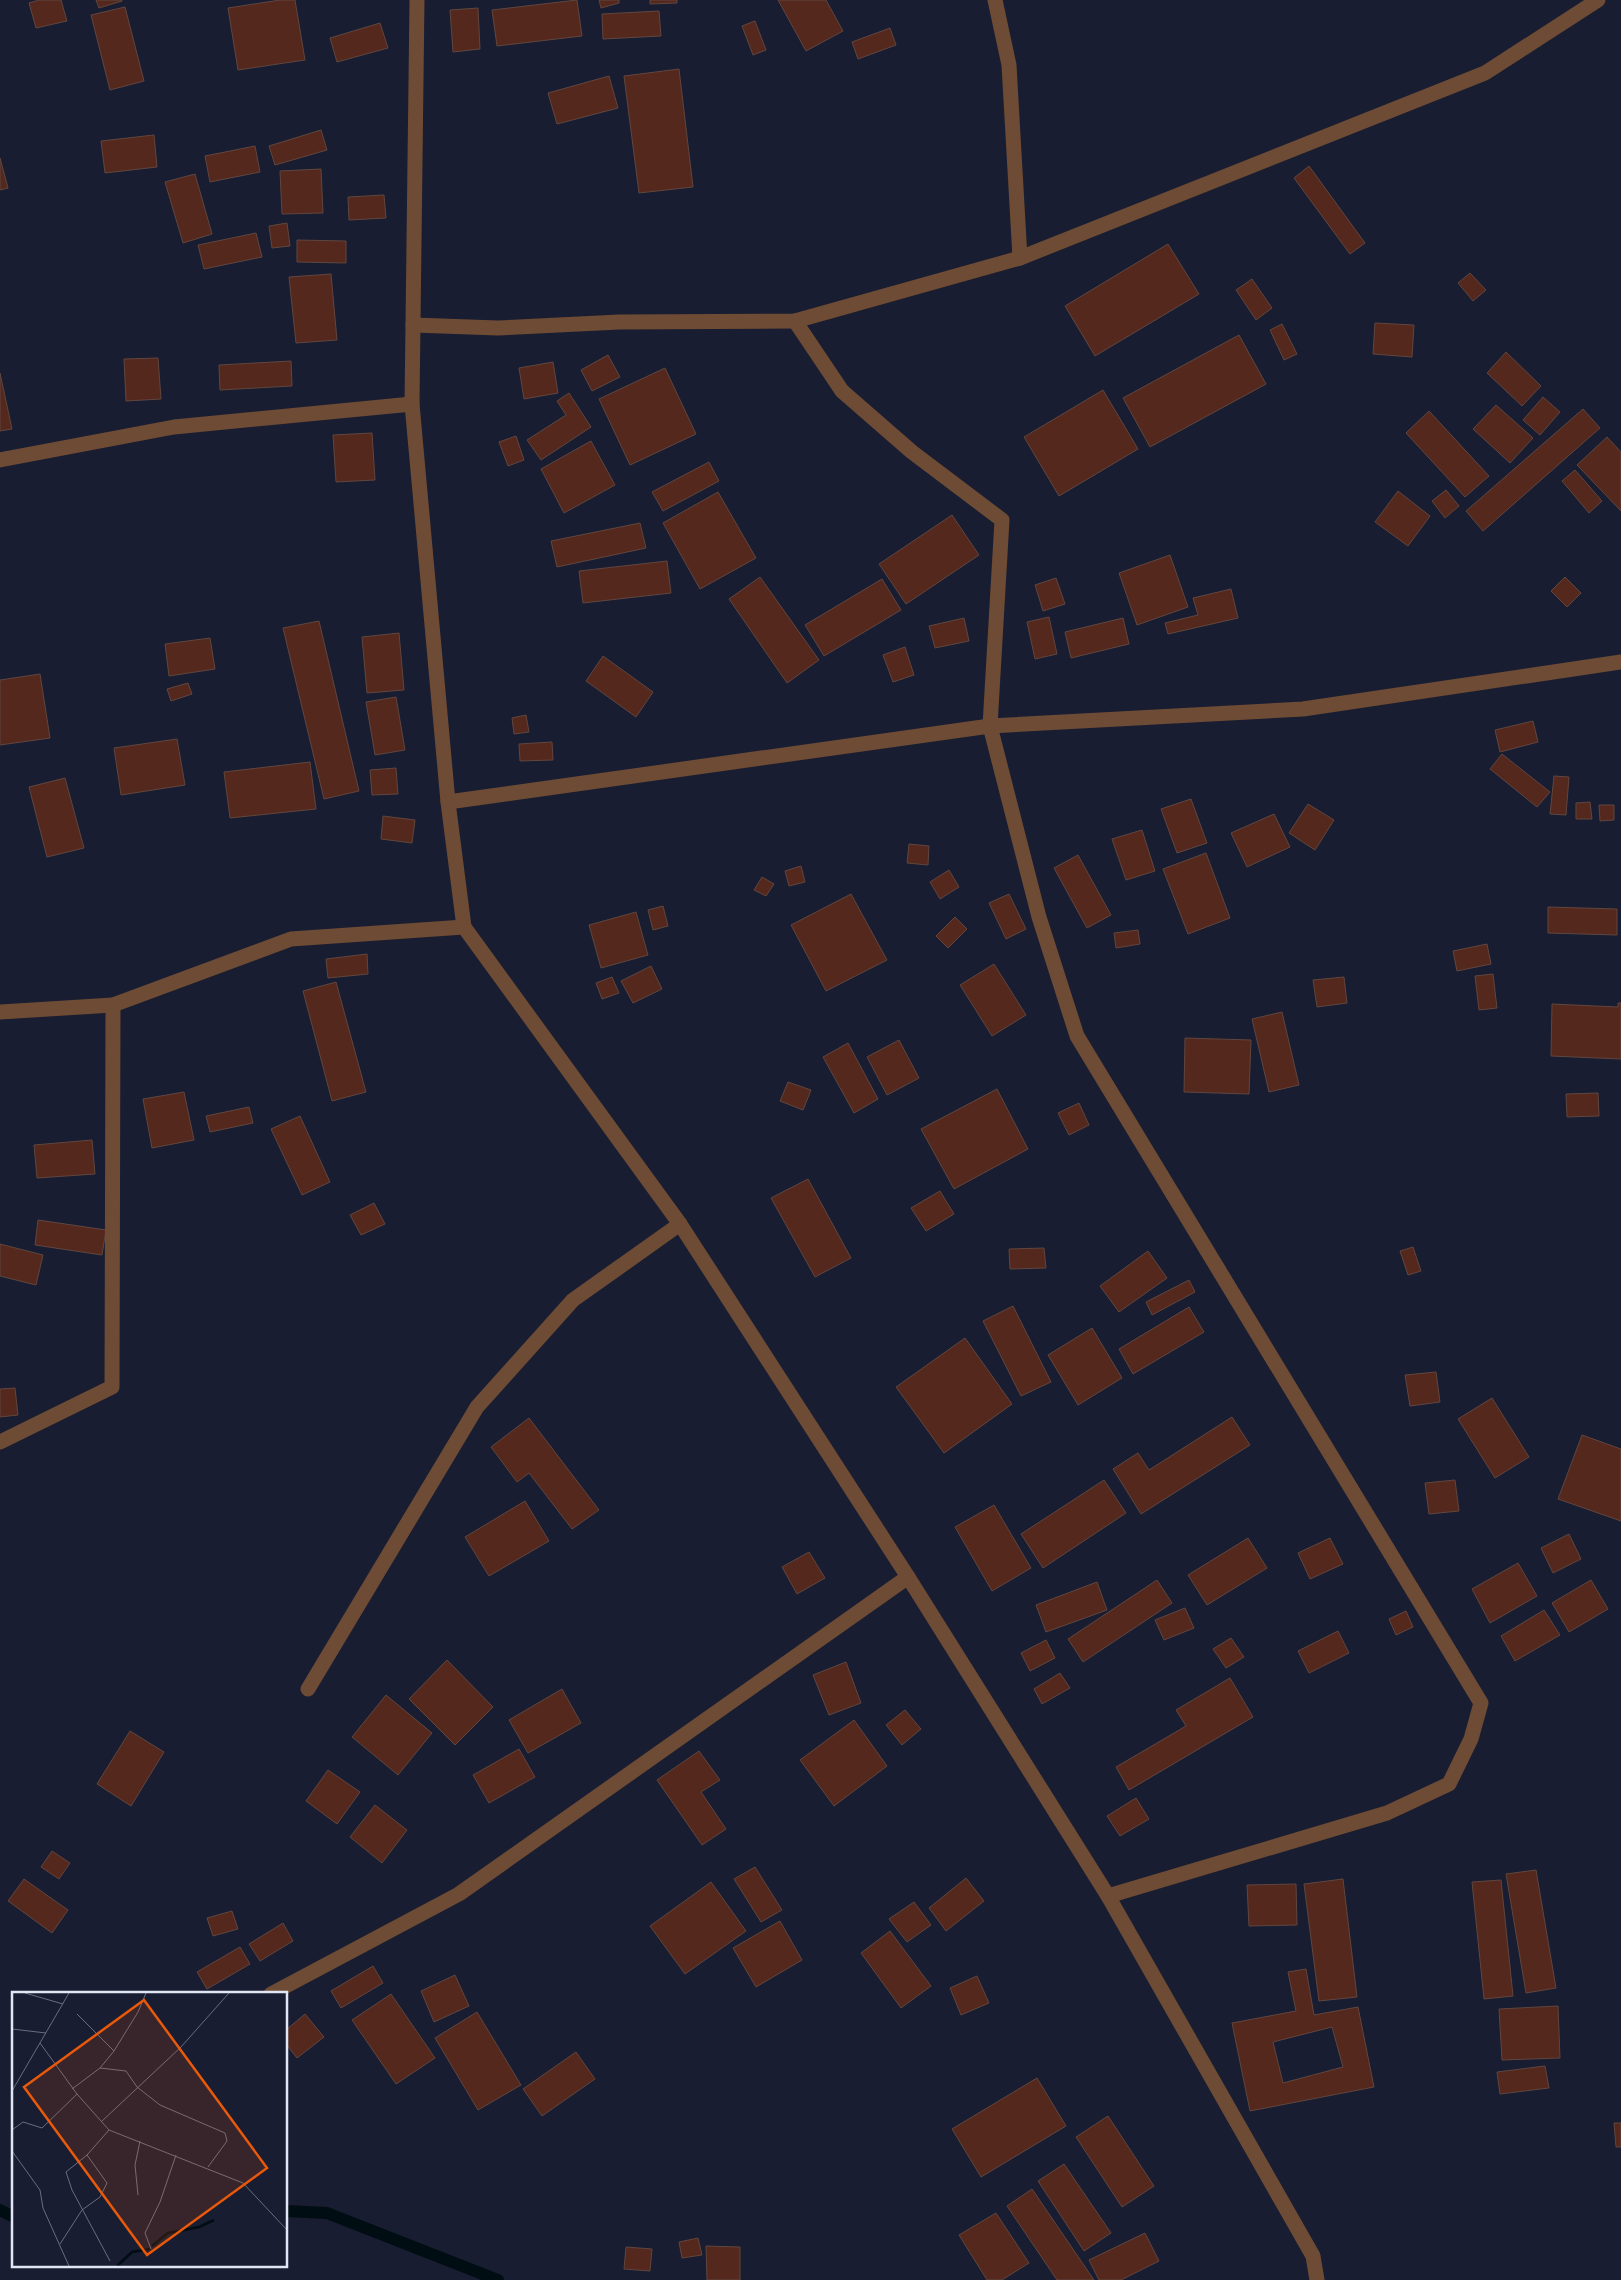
<svg xmlns="http://www.w3.org/2000/svg" width="1621" height="2280" font-family="'Nunito Sans',sans-serif">
<style>
.lines{fill:none;stroke-linecap:round;stroke-linejoin:round}
.stream{stroke:#000d13;stroke-width:12}
.building{fill:#55281e;stroke:#60463f;fill-rule:evenodd}
.minor{stroke:#6e4b34;stroke-width:15}
.inset-river{fill:none;stroke:#000d13;stroke-width:2.5}
.inset-road{fill:none;stroke:#696d7f;stroke-width:1}
.view{fill:#e8590c;fill-opacity:0.15;stroke:#e8590c;stroke-width:2.5}
.inset-edge{fill:none;stroke:#e2e6f4;stroke-width:2.5}
</style>
<rect width="100%" height="100%" fill="#181d31"/>
<g class="lines">
<!-- stream -->
<g class="stream">
<path d="M 0,2210 L 14,2217"/>
<path d="M 286,2211 L 327,2213 L 498,2280"/>
</g>
</g>
<!-- building -->
<g class="building">
<path d="M 39,0 L 61,0 L 67,21 L 36,28 L 29,3 Z"/>
<path d="M 96,0 L 122,0 L 122,1 L 99,8 Z"/>
<path d="M 280,0 L 295,0 L 305,60 L 238,70 L 228,8 Z"/>
<path d="M 577,0 L 582,36 L 497,46 L 492,10 Z"/>
<path d="M 599,0 L 619,0 L 619,3 L 601,8 Z"/>
<path d="M 650,0 L 677,0 L 677,3 L 650,4 Z"/>
<path d="M 778,0 L 826,0 L 843,31 L 806,51 Z"/>
<path d="M 125,7 L 144,81 L 110,90 L 91,15 Z"/>
<path d="M 478,8 L 480,49 L 453,52 L 450,10 Z"/>
<path d="M 659,11 L 661,36 L 603,39 L 602,14 Z"/>
<path d="M 755,21 L 766,50 L 753,55 L 742,26 Z"/>
<path d="M 380,23 L 388,48 L 337,62 L 330,38 Z"/>
<path d="M 890,28 L 896,45 L 858,59 L 852,42 Z"/>
<path d="M 679,69 L 693,187 L 639,193 L 624,76 Z"/>
<path d="M 609,76 L 618,108 L 557,124 L 548,93 Z"/>
<path d="M 321,130 L 327,150 L 275,165 L 269,146 Z"/>
<path d="M 154,135 L 157,167 L 105,173 L 101,141 Z"/>
<path d="M 255,146 L 260,172 L 210,182 L 205,156 Z"/>
<path d="M 0,158 L 8,188 L 0,190 Z"/>
<path d="M 1309,166 L 1365,243 L 1350,254 L 1294,178 Z"/>
<path d="M 321,169 L 323,213 L 282,214 L 280,171 Z"/>
<path d="M 195,174 L 212,234 L 183,243 L 165,182 Z"/>
<path d="M 384,195 L 386,218 L 349,220 L 348,197 Z"/>
<path d="M 287,223 L 290,246 L 272,248 L 269,226 Z"/>
<path d="M 256,233 L 262,257 L 204,269 L 198,245 Z"/>
<path d="M 297,240 L 346,241 L 346,263 L 297,262 Z"/>
<path d="M 1168,244 L 1199,294 L 1095,356 L 1065,306 Z"/>
<path d="M 1470,273 L 1486,290 L 1473,301 L 1458,283 Z"/>
<path d="M 331,274 L 337,340 L 296,343 L 289,277 Z"/>
<path d="M 1252,279 L 1272,308 L 1256,320 L 1236,290 Z"/>
<path d="M 1375,323 L 1414,325 L 1412,357 L 1373,354 Z"/>
<path d="M 1282,324 L 1297,354 L 1284,360 L 1270,330 Z"/>
<path d="M 1239,335 L 1266,384 L 1150,447 L 1123,398 Z"/>
<path d="M 1506,352 L 1541,386 L 1522,406 L 1487,373 Z"/>
<path d="M 608,355 L 620,377 L 592,391 L 581,370 Z"/>
<path d="M 158,358 L 161,399 L 126,401 L 124,359 Z"/>
<path d="M 291,361 L 292,386 L 220,390 L 219,365 Z"/>
<path d="M 553,362 L 558,393 L 524,399 L 519,368 Z"/>
<path d="M 665,368 L 696,434 L 630,465 L 599,399 Z"/>
<path d="M 0,373 L 12,429 L 0,431 Z"/>
<path d="M 1103,390 L 1138,449 L 1059,496 L 1024,437 Z"/>
<path d="M 569,393 L 591,427 L 541,460 L 527,440 L 566,415 L 557,401 Z"/>
<path d="M 1543,397 L 1560,412 L 1540,435 L 1523,420 Z"/>
<path d="M 1496,405 L 1533,438 L 1510,463 L 1473,429 Z"/>
<path d="M 1583,409 L 1600,428 L 1483,531 L 1466,511 Z"/>
<path d="M 1429,411 L 1489,476 L 1465,497 L 1406,433 Z"/>
<path d="M 372,433 L 375,480 L 336,482 L 333,435 Z"/>
<path d="M 516,436 L 524,460 L 508,466 L 499,442 Z"/>
<path d="M 1607,437 L 1621,452 L 1621,511 L 1577,465 Z"/>
<path d="M 591,441 L 615,485 L 564,513 L 541,469 Z"/>
<path d="M 709,462 L 719,481 L 663,511 L 652,492 Z"/>
<path d="M 1575,470 L 1602,501 L 1589,513 L 1562,481 Z"/>
<path d="M 1446,490 L 1459,506 L 1445,518 L 1432,501 Z"/>
<path d="M 1398,491 L 1430,516 L 1408,546 L 1375,522 Z"/>
<path d="M 718,492 L 756,558 L 700,589 L 663,523 Z"/>
<path d="M 952,515 L 979,555 L 906,604 L 879,564 Z"/>
<path d="M 640,523 L 646,548 L 557,567 L 551,541 Z"/>
<path d="M 1170,555 L 1188,607 L 1137,625 L 1119,573 Z"/>
<path d="M 667,561 L 671,593 L 583,603 L 579,571 Z"/>
<path d="M 760,577 L 819,660 L 787,683 L 729,599 Z"/>
<path d="M 1565,577 L 1581,593 L 1567,607 L 1551,591 Z"/>
<path d="M 1056,578 L 1065,604 L 1043,611 L 1035,585 Z"/>
<path d="M 882,579 L 901,610 L 824,656 L 805,625 Z"/>
<path d="M 1231,589 L 1238,618 L 1168,634 L 1165,623 L 1198,615 L 1193,598 Z"/>
<path d="M 1049,617 L 1057,654 L 1035,659 L 1027,622 Z"/>
<path d="M 964,618 L 969,641 L 935,648 L 929,626 Z"/>
<path d="M 1123,618 L 1129,644 L 1071,658 L 1065,632 Z"/>
<path d="M 319,621 L 359,791 L 324,799 L 283,628 Z"/>
<path d="M 399,633 L 404,690 L 367,693 L 362,637 Z"/>
<path d="M 210,638 L 215,669 L 169,676 L 165,644 Z"/>
<path d="M 905,647 L 914,675 L 893,682 L 883,655 Z"/>
<path d="M 603,656 L 653,692 L 636,717 L 586,681 Z"/>
<path d="M 40,674 L 50,738 L 0,745 L 0,680 Z"/>
<path d="M 188,683 L 192,694 L 171,701 L 167,689 Z"/>
<path d="M 396,697 L 405,750 L 375,755 L 366,702 Z"/>
<path d="M 526,715 L 529,732 L 514,734 L 512,718 Z"/>
<path d="M 1533,721 L 1538,742 L 1500,752 L 1495,730 Z"/>
<path d="M 177,739 L 185,785 L 121,795 L 114,748 Z"/>
<path d="M 552,742 L 553,760 L 520,761 L 519,744 Z"/>
<path d="M 1502,754 L 1550,792 L 1537,807 L 1490,769 Z"/>
<path d="M 310,762 L 316,809 L 230,818 L 224,772 Z"/>
<path d="M 396,768 L 398,794 L 372,795 L 370,770 Z"/>
<path d="M 1554,776 L 1569,777 L 1566,815 L 1550,814 Z"/>
<path d="M 65,778 L 84,848 L 47,857 L 29,787 Z"/>
<path d="M 1191,799 L 1207,843 L 1177,853 L 1161,809 Z"/>
<path d="M 1590,802 L 1592,819 L 1576,819 L 1576,803 Z"/>
<path d="M 1308,804 L 1334,820 L 1315,850 L 1289,833 Z"/>
<path d="M 1599,805 L 1614,805 L 1614,820 L 1600,821 Z"/>
<path d="M 1274,814 L 1290,847 L 1247,867 L 1231,833 Z"/>
<path d="M 383,816 L 415,820 L 412,843 L 381,839 Z"/>
<path d="M 1142,830 L 1155,871 L 1126,880 L 1112,839 Z"/>
<path d="M 909,844 L 929,846 L 928,865 L 907,863 Z"/>
<path d="M 1206,853 L 1230,918 L 1188,934 L 1163,869 Z"/>
<path d="M 1078,855 L 1111,915 L 1087,928 L 1054,868 Z"/>
<path d="M 801,866 L 805,882 L 789,886 L 785,871 Z"/>
<path d="M 949,870 L 959,887 L 940,899 L 930,882 Z"/>
<path d="M 762,877 L 774,884 L 766,896 L 754,890 Z"/>
<path d="M 851,894 L 887,960 L 826,991 L 791,925 Z"/>
<path d="M 1009,894 L 1026,929 L 1006,939 L 989,903 Z"/>
<path d="M 663,906 L 668,926 L 653,930 L 648,910 Z"/>
<path d="M 1548,907 L 1617,909 L 1617,935 L 1548,933 Z"/>
<path d="M 636,912 L 648,955 L 601,968 L 589,925 Z"/>
<path d="M 955,917 L 967,929 L 948,948 L 936,936 Z"/>
<path d="M 1138,930 L 1140,944 L 1116,948 L 1114,933 Z"/>
<path d="M 1487,944 L 1491,964 L 1457,971 L 1453,951 Z"/>
<path d="M 367,954 L 368,974 L 328,978 L 326,959 Z"/>
<path d="M 994,964 L 1026,1015 L 992,1036 L 960,985 Z"/>
<path d="M 651,966 L 662,989 L 633,1003 L 621,981 Z"/>
<path d="M 1493,974 L 1497,1008 L 1479,1010 L 1475,976 Z"/>
<path d="M 612,977 L 619,993 L 602,999 L 596,983 Z"/>
<path d="M 1344,977 L 1347,1003 L 1317,1007 L 1313,980 Z"/>
<path d="M 336,982 L 366,1092 L 332,1101 L 303,991 Z"/>
<path d="M 1618,1003 L 1621,1003 L 1621,1059 L 1551,1056 L 1552,1004 L 1618,1007 Z"/>
<path d="M 1282,1012 L 1299,1085 L 1269,1092 L 1252,1019 Z"/>
<path d="M 1185,1038 L 1251,1040 L 1249,1094 L 1184,1092 Z"/>
<path d="M 899,1040 L 919,1078 L 887,1095 L 867,1057 Z"/>
<path d="M 848,1043 L 878,1099 L 854,1113 L 823,1057 Z"/>
<path d="M 788,1082 L 811,1090 L 803,1110 L 780,1101 Z"/>
<path d="M 997,1089 L 1028,1149 L 954,1189 L 921,1129 Z"/>
<path d="M 184,1092 L 194,1140 L 152,1148 L 143,1099 Z"/>
<path d="M 1598,1093 L 1599,1116 L 1567,1117 L 1566,1094 Z"/>
<path d="M 1079,1103 L 1089,1125 L 1069,1135 L 1058,1113 Z"/>
<path d="M 249,1107 L 253,1123 L 210,1132 L 206,1116 Z"/>
<path d="M 300,1116 L 330,1182 L 302,1195 L 271,1129 Z"/>
<path d="M 92,1140 L 95,1174 L 37,1178 L 34,1145 Z"/>
<path d="M 808,1179 L 851,1258 L 815,1277 L 771,1198 Z"/>
<path d="M 940,1191 L 954,1214 L 926,1231 L 911,1208 Z"/>
<path d="M 374,1203 L 385,1224 L 361,1235 L 350,1215 Z"/>
<path d="M 38,1220 L 106,1230 L 102,1255 L 35,1245 Z"/>
<path d="M 0,1244 L 43,1255 L 36,1285 L 0,1276 Z"/>
<path d="M 1413,1247 L 1421,1271 L 1408,1275 L 1400,1251 Z"/>
<path d="M 1044,1248 L 1046,1268 L 1010,1269 L 1009,1249 Z"/>
<path d="M 1148,1251 L 1167,1278 L 1119,1312 L 1100,1286 Z"/>
<path d="M 1189,1280 L 1195,1292 L 1152,1315 L 1146,1302 Z"/>
<path d="M 1013,1306 L 1051,1382 L 1021,1396 L 983,1321 Z"/>
<path d="M 1189,1307 L 1204,1332 L 1133,1374 L 1119,1349 Z"/>
<path d="M 1092,1328 L 1122,1378 L 1078,1405 L 1048,1355 Z"/>
<path d="M 965,1338 L 1012,1404 L 944,1453 L 896,1387 Z"/>
<path d="M 1436,1372 L 1440,1402 L 1410,1406 L 1405,1375 Z"/>
<path d="M 15,1388 L 18,1415 L 0,1417 L 0,1389 Z"/>
<path d="M 1492,1398 L 1529,1457 L 1495,1478 L 1458,1419 Z"/>
<path d="M 1232,1417 L 1250,1445 L 1141,1514 L 1113,1469 L 1138,1453 L 1149,1470 Z"/>
<path d="M 529,1418 L 599,1510 L 572,1529 L 529,1473 L 517,1482 L 491,1447 Z"/>
<path d="M 1582,1435 L 1621,1449 L 1621,1521 L 1558,1499 Z"/>
<path d="M 1104,1480 L 1126,1513 L 1043,1568 L 1021,1534 Z"/>
<path d="M 1455,1480 L 1459,1511 L 1429,1514 L 1425,1483 Z"/>
<path d="M 525,1501 L 549,1541 L 489,1576 L 465,1537 Z"/>
<path d="M 994,1505 L 1031,1568 L 992,1591 L 955,1527 Z"/>
<path d="M 1569,1534 L 1581,1559 L 1553,1573 L 1541,1548 Z"/>
<path d="M 1248,1538 L 1267,1568 L 1207,1605 L 1188,1575 Z"/>
<path d="M 1330,1538 L 1343,1564 L 1310,1579 L 1298,1553 Z"/>
<path d="M 809,1552 L 825,1578 L 797,1594 L 782,1567 Z"/>
<path d="M 1518,1563 L 1537,1596 L 1490,1623 L 1472,1589 Z"/>
<path d="M 1157,1580 L 1172,1603 L 1083,1662 L 1068,1639 Z"/>
<path d="M 1591,1580 L 1608,1609 L 1569,1632 L 1552,1603 Z"/>
<path d="M 1097,1582 L 1107,1610 L 1046,1632 L 1036,1605 Z"/>
<path d="M 1185,1608 L 1194,1628 L 1164,1640 L 1155,1620 Z"/>
<path d="M 1544,1610 L 1560,1635 L 1515,1661 L 1501,1636 Z"/>
<path d="M 1406,1611 L 1413,1627 L 1396,1635 L 1389,1619 Z"/>
<path d="M 1338,1631 L 1349,1653 L 1309,1673 L 1298,1651 Z"/>
<path d="M 1231,1638 L 1244,1657 L 1226,1668 L 1213,1649 Z"/>
<path d="M 1046,1640 L 1055,1658 L 1030,1671 L 1021,1653 Z"/>
<path d="M 447,1660 L 493,1707 L 455,1745 L 409,1699 Z"/>
<path d="M 846,1662 L 861,1703 L 829,1715 L 813,1675 Z"/>
<path d="M 1060,1673 L 1070,1688 L 1042,1704 L 1034,1689 Z"/>
<path d="M 1230,1678 L 1253,1717 L 1129,1790 L 1116,1767 L 1186,1726 L 1176,1710 Z"/>
<path d="M 562,1689 L 581,1723 L 528,1753 L 509,1720 Z"/>
<path d="M 386,1695 L 432,1733 L 398,1775 L 352,1737 Z"/>
<path d="M 905,1710 L 921,1729 L 902,1745 L 886,1725 Z"/>
<path d="M 854,1720 L 887,1766 L 834,1806 L 800,1760 Z"/>
<path d="M 130,1731 L 164,1752 L 131,1806 L 97,1784 Z"/>
<path d="M 519,1749 L 535,1777 L 489,1803 L 473,1775 Z"/>
<path d="M 699,1751 L 720,1780 L 701,1792 L 726,1829 L 702,1845 L 657,1780 Z"/>
<path d="M 328,1770 L 360,1792 L 337,1824 L 306,1801 Z"/>
<path d="M 1136,1798 L 1149,1819 L 1120,1836 L 1107,1816 Z"/>
<path d="M 375,1805 L 407,1830 L 382,1863 L 350,1837 Z"/>
<path d="M 52,1851 L 70,1863 L 59,1879 L 41,1867 Z"/>
<path d="M 755,1867 L 782,1910 L 761,1922 L 734,1879 Z"/>
<path d="M 1536,1870 L 1556,1988 L 1526,1993 L 1506,1874 Z"/>
<path d="M 966,1878 L 984,1901 L 946,1931 L 929,1908 Z"/>
<path d="M 24,1879 L 68,1910 L 52,1933 L 8,1901 Z"/>
<path d="M 1343,1879 L 1357,1997 L 1319,2001 L 1304,1884 Z"/>
<path d="M 1501,1880 L 1513,1996 L 1484,1999 L 1472,1882 Z"/>
<path d="M 711,1882 L 746,1931 L 685,1974 L 650,1926 Z"/>
<path d="M 1296,1884 L 1297,1925 L 1249,1926 L 1247,1885 Z"/>
<path d="M 914,1902 L 931,1925 L 907,1942 L 889,1919 Z"/>
<path d="M 232,1911 L 238,1929 L 213,1936 L 207,1918 Z"/>
<path d="M 780,1921 L 802,1960 L 756,1987 L 733,1948 Z"/>
<path d="M 283,1923 L 293,1941 L 260,1961 L 249,1944 Z"/>
<path d="M 890,1931 L 931,1986 L 901,2008 L 861,1953 Z"/>
<path d="M 240,1947 L 250,1964 L 207,1989 L 197,1972 Z"/>
<path d="M 373,1966 L 383,1983 L 341,2008 L 331,1991 Z"/>
<path d="M 1306,1969 L 1314,2015 L 1358,2007 L 1374,2087 L 1250,2111 L 1232,2023 L 1296,2011 L 1288,1972 ZM 1332,2027 L 1343,2067 L 1283,2083 L 1273,2042 Z"/>
<path d="M 455,1975 L 469,2006 L 434,2022 L 421,1991 Z"/>
<path d="M 977,1976 L 989,2003 L 961,2015 L 950,1988 Z"/>
<path d="M 391,1994 L 435,2058 L 396,2084 L 352,2020 Z"/>
<path d="M 1558,2006 L 1560,2058 L 1502,2060 L 1499,2009 Z"/>
<path d="M 477,2012 L 521,2085 L 478,2110 L 435,2038 Z"/>
<path d="M 305,2014 L 324,2037 L 297,2058 L 286,2044 L 286,2030 Z"/>
<path d="M 576,2052 L 595,2079 L 542,2116 L 523,2089 Z"/>
<path d="M 1545,2066 L 1549,2088 L 1500,2094 L 1497,2072 Z"/>
<path d="M 1037,2078 L 1066,2126 L 981,2177 L 952,2129 Z"/>
<path d="M 1108,2116 L 1154,2186 L 1122,2207 L 1076,2137 Z"/>
<path d="M 1614,2123 L 1621,2123 L 1621,2147 L 1616,2147 Z"/>
<path d="M 1064,2164 L 1111,2233 L 1084,2251 L 1038,2181 Z"/>
<path d="M 1032,2189 L 1094,2280 L 1057,2280 L 1007,2206 Z"/>
<path d="M 996,2213 L 1029,2263 L 1002,2280 L 987,2280 L 959,2235 Z"/>
<path d="M 1145,2233 L 1159,2261 L 1121,2280 L 1099,2280 L 1089,2260 Z"/>
<path d="M 698,2238 L 702,2255 L 682,2258 L 679,2242 Z"/>
<path d="M 706,2246 L 740,2247 L 740,2280 L 707,2280 Z"/>
<path d="M 626,2247 L 652,2249 L 650,2271 L 624,2269 Z"/>
</g>
<g class="lines">
<!-- minor -->
<g class="minor">
<path d="M 417,0 L 412,404 L 448,802 L 464,927 L 680,1224 L 908,1577 L 1108,1896 L 1313,2256 L 1317,2280"/>
<path d="M 995,0 L 1009,65 L 1020,258"/>
<path d="M 795,321 L 842,391 L 912,452 L 1002,520 L 990,726 L 1039,917 L 1077,1036 L 1481,1703 L 1471,1739 L 1449,1784 L 1387,1813 L 1108,1896"/>
<path d="M 413,325 L 498,328 L 619,322 L 795,321 L 1020,258 L 1485,73 L 1598,0"/>
<path d="M 0,460 L 174,427 L 412,404"/>
<path d="M 448,802 L 990,726 L 1303,709 L 1621,662"/>
<path d="M 0,1012 L 113,1005"/>
<path d="M 0,1442 L 112,1387 L 113,1005 L 291,939 L 464,927"/>
<path d="M 308,1689 L 477,1407 L 573,1300 L 680,1224"/>
<path d="M 271,1994 L 459,1894 L 908,1577"/>
</g>
</g>
<!-- overview -->
<g transform="translate(12 1992)">
<rect width="275" height="275" fill="#181d31"/>
<path class="inset-river" d="M 140,254 L 156,241 L 187,235 L 202,228M 105,274 L 120,260 L 138,257"/>
<path class="inset-road" d="M 13,1 L 51,12M 65,22 L 102,59M 0,37 L 34,41M 28,51 L 65,102 L 97,138 L 231,191 L 275,238M 88,76 L 114,79 L 125,95 L 148,113 L 213,141 L 215,149 L 196,175M 60,97 L 88,76 L 102,59 L 126,20 L 134,1M 0,99 L 57,1M 89,130 L 169,55 L 217,1M 0,138 L 11,130 L 30,136 L 65,102M 0,159 L 28,198 L 31,216 L 57,274M 75,163 L 54,180 L 60,198 L 98,269M 126,203 L 123,173 L 128,149M 48,252 L 70,218 L 88,205 L 95,191 L 75,163 L 97,138M 139,257 L 133,241 L 148,210 L 164,163"/>
<path class="view" d="M 132,8 L 255,176 L 135,263 L 12,95 Z"/>
<rect width="275" height="275" class="inset-edge"/>
</g>
</svg>
